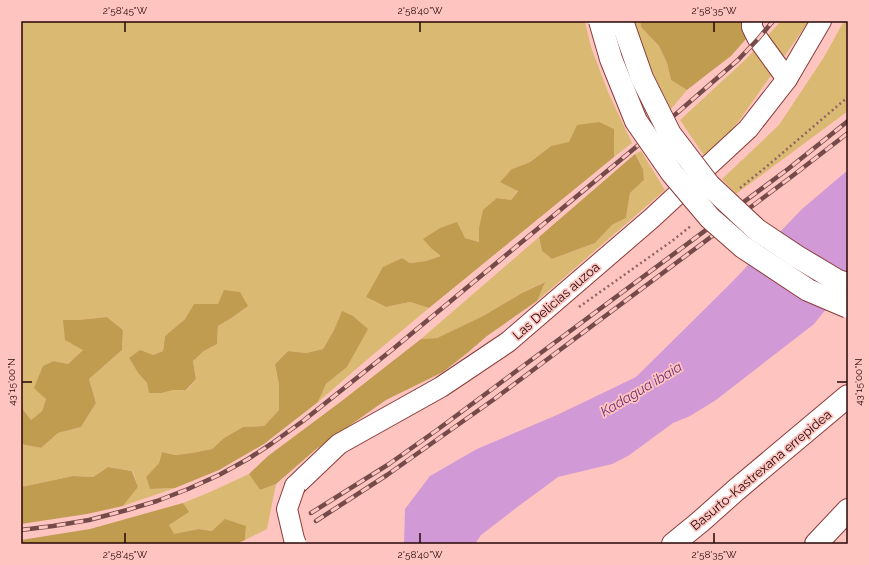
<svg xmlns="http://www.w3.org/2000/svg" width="869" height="565" font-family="Raleway,sans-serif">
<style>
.green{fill:#dab973;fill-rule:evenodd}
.forest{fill:#c09c50}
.water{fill:#d199d5}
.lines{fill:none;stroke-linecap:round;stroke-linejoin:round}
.minor-casing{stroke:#8b3b39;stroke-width:22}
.tertiary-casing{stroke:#8b3b39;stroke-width:24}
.motorway-casing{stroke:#8b3b39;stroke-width:24}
.path{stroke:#916462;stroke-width:2.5;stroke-dasharray:2 3;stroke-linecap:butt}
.minor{stroke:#fff;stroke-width:20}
.tertiary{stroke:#fff;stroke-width:22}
.motorway{stroke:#fff;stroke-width:22}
.rail-casing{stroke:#754b4a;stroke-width:4.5}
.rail{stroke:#fec5c0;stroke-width:3;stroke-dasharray:9;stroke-linecap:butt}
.minor-bridge-casing{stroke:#8b3b39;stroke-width:22;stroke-linecap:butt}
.motorway-bridge-casing{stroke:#8b3b39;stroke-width:24;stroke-linecap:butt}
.minor-bridge{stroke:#fff;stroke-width:20}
.motorway-bridge{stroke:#fff;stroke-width:22}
.ticks{fill:none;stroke:#260606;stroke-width:1.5}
.labels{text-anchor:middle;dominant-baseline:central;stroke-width:3.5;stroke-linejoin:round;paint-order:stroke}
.street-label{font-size:13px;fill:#260606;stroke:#fec5c0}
.water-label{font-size:14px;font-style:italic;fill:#6d2b73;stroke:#fec5c0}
.neatline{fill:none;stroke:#260606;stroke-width:1.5}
.ticks-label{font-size:10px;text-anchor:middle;fill:#260606}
</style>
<rect width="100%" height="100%" fill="#fec5c0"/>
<!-- green -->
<g class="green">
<path d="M 21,21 L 585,21 L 591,47 L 608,92 L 632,143 L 614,157 L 614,129 L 569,143 L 551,146 L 530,162 L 512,169 L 518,190 L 511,200 L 497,198 L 479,228 L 479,242 L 465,238 L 432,249 L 442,256 L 426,261 L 410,263 L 402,258 L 384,267 L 366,297 L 386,307 L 410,302 L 429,308 L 369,358 L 318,402 L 326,384 L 347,367 L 355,352 L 342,312 L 334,330 L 323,349 L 306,353 L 288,351 L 275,364 L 279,385 L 279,410 L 264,426 L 243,427 L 224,438 L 212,449 L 192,453 L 175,455 L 162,452 L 159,463 L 146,477 L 150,489 L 175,488 L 123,506 L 138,487 L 133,471 L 108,467 L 93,477 L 73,476 L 21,487 L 21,444 L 41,448 L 58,433 L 81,427 L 96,403 L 89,379 L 122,350 L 123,330 L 107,317 L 78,320 L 63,320 L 83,350 L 68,364 L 54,361 L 46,399 L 42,411 L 31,420 L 21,407 ZM 194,304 L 218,304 L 248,306 L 233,317 L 218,326 L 217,344 L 204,351 L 193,361 L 196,379 L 187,390 L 173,390 L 162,393 L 149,393 L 147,383 L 138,373 L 129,358 L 153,355 L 163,351 L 165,336 L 185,319 Z"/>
<path d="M 633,21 L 640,21 L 641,27 L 659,46 L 667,63 L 671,80 L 687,90 L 671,109 L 648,64 Z"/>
<path d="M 781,21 L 809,21 L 739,121 L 724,139 L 705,157 L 680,120 L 746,59 Z"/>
<path d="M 844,21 L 848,21 L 848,111 L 736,194 L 722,179 L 779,125 L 824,57 Z"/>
<path d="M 641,151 L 665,190 L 537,301 L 544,282 L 522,293 L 483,316 L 437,338 L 421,339 L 539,237 L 542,251 L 552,259 L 595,243 L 612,225 L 626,218 L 630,193 L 644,180 L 643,169 L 635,154 Z"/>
<path d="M 249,474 L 260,490 L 276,484 L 267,529 L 245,540 L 246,526 L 212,531 L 199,529 L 174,535 L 169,525 L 188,512 L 183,503 L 210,492 Z"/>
</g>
<!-- forest -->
<g class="forest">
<path d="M 640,21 L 741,21 L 746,39 L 731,56 L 710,72 L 687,90 L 671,80 L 667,63 L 659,46 L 641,27 Z"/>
<path d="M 599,122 L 614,129 L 614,157 L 429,308 L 410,302 L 386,307 L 366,297 L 383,267 L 402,258 L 410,263 L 426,261 L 441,256 L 432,249 L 423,239 L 440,228 L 457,222 L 465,238 L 479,242 L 479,228 L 483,210 L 497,198 L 511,200 L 518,191 L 500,182 L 512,169 L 530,162 L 551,146 L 569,142 L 577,125 Z"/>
<path d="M 635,154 L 643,169 L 644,180 L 630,193 L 626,218 L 612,225 L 595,243 L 552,259 L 542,251 L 539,237 Z"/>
<path d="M 545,282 L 537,301 L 487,336 L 466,354 L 443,372 L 386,400 L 315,450 L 276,484 L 260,490 L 249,474 L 268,456 L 343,400 L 421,339 L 437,338 L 483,316 L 522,293 Z"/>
<path d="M 224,290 L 240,292 L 248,306 L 233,317 L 218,326 L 217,344 L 204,351 L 193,361 L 196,379 L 186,390 L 173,390 L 162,393 L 149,393 L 147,383 L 138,373 L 129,358 L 140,350 L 153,355 L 163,351 L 165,336 L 185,319 L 194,304 L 218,304 Z"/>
<path d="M 342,311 L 353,316 L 368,329 L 347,367 L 326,384 L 318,402 L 264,444 L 219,470 L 175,488 L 150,489 L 146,477 L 159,463 L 162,452 L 175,455 L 192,453 L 212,449 L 224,438 L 243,427 L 264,426 L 279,410 L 279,385 L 275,364 L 288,351 L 306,353 L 323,349 L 334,330 Z"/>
<path d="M 107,317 L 123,330 L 122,350 L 89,379 L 96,403 L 81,427 L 58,433 L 41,448 L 21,444 L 21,407 L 31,420 L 42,411 L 46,399 L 34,388 L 43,366 L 54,361 L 68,364 L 83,350 L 65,340 L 63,320 L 78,320 Z"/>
<path d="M 108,467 L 132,471 L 138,487 L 123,506 L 87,514 L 21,524 L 21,487 L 73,476 L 93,477 Z"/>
<path d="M 183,503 L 189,512 L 169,525 L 174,534 L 199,529 L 212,531 L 225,519 L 246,526 L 245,540 L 236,544 L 21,544 L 21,540 L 90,529 Z"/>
</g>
<!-- water -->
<path class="water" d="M 848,170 L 848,282 L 814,324 L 716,400 L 690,416 L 673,423 L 628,456 L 612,464 L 558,477 L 516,508 L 481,535 L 475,544 L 404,544 L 405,509 L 430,476 L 477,449 L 557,415 L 636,377 L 731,283 L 802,209 Z"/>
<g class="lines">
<!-- minor casing -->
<g class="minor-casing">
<g id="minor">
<path d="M 752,21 L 752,27 L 758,39 L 787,79"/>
<path d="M 295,486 L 339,444 L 441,387 L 508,342 L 652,218 L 748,129 L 787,79 L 821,21"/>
</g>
</g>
<!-- tertiary casing -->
<g class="tertiary-casing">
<path id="tertiary" d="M 673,544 L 700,522 L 736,490 L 848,396"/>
</g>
<!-- motorway casing -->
<g class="motorway-casing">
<path id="motorway" d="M 816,544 L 848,510"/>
</g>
<!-- path -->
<g class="path">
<path d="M 740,188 L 766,167 L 848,97"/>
<path d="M 579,307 L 672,241 L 692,225"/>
</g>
<!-- minor -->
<use href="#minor" class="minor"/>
<!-- tertiary -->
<use href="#tertiary" class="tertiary"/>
<!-- motorway -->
<use href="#motorway" class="motorway"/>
<!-- rail casing -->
<g class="rail-casing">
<g id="rail">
<path d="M 311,513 L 389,464 L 437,430 L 788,169 L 848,121"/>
<path d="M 316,521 L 387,475 L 493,400 L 791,177 L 848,133"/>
<path d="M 21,530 L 53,526 L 89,520 L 127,510 L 157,501 L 188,489 L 219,475 L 248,459 L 271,444 L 303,421 L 393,349 L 677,113 L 738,60 L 758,39 L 773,21"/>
</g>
</g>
<!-- rail -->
<use href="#rail" class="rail"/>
<!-- minor-bridge casing -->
<g class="minor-bridge-casing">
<path id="minor-bridge" d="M 295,486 L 287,509 L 294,539 L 296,544"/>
</g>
<!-- motorway-bridge casing -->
<g class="motorway-bridge-casing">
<g id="motorway-bridge">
<path d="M 600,21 L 611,59 L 636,121 L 672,173 L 710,218 L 743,247 L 808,290 L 848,307"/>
<path d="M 622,21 L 642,78 L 670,134 L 709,185 L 757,230 L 796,256 L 838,281 L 848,284"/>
</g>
</g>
<!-- minor-bridge -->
<use href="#minor-bridge" class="minor-bridge"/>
<!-- motorway-bridge -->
<use href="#motorway-bridge" class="motorway-bridge"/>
</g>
<!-- ticks -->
<path class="ticks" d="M 125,22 L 125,32M 420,22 L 420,32M 714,22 L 714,32M 22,382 L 32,382M 837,382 L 847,382M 125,533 L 125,543M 420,533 L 420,543M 714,533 L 714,543"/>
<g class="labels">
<!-- street labels -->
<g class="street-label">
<text transform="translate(556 301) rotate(-41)">Las Delicias auzoa</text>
<text transform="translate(761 470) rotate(-40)">Basurto-Kastrexana errepidea</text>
</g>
<!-- water labels -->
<g class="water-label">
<text transform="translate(641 389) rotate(-31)">Kadagua ibaia</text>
</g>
</g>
<!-- border -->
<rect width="869" height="565" fill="none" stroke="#fec5c0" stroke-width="44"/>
<rect x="22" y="22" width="825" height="521" class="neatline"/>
<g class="ticks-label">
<text x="125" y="14">2°58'45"W</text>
<text x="420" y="14">2°58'40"W</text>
<text x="714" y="14">2°58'35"W</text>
<text transform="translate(11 382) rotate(-90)" y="4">43°15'00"N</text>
<text transform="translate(858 382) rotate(-90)" y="4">43°15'00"N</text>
<text x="125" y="558">2°58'45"W</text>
<text x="420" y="558">2°58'40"W</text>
<text x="714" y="558">2°58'35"W</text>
</g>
</svg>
